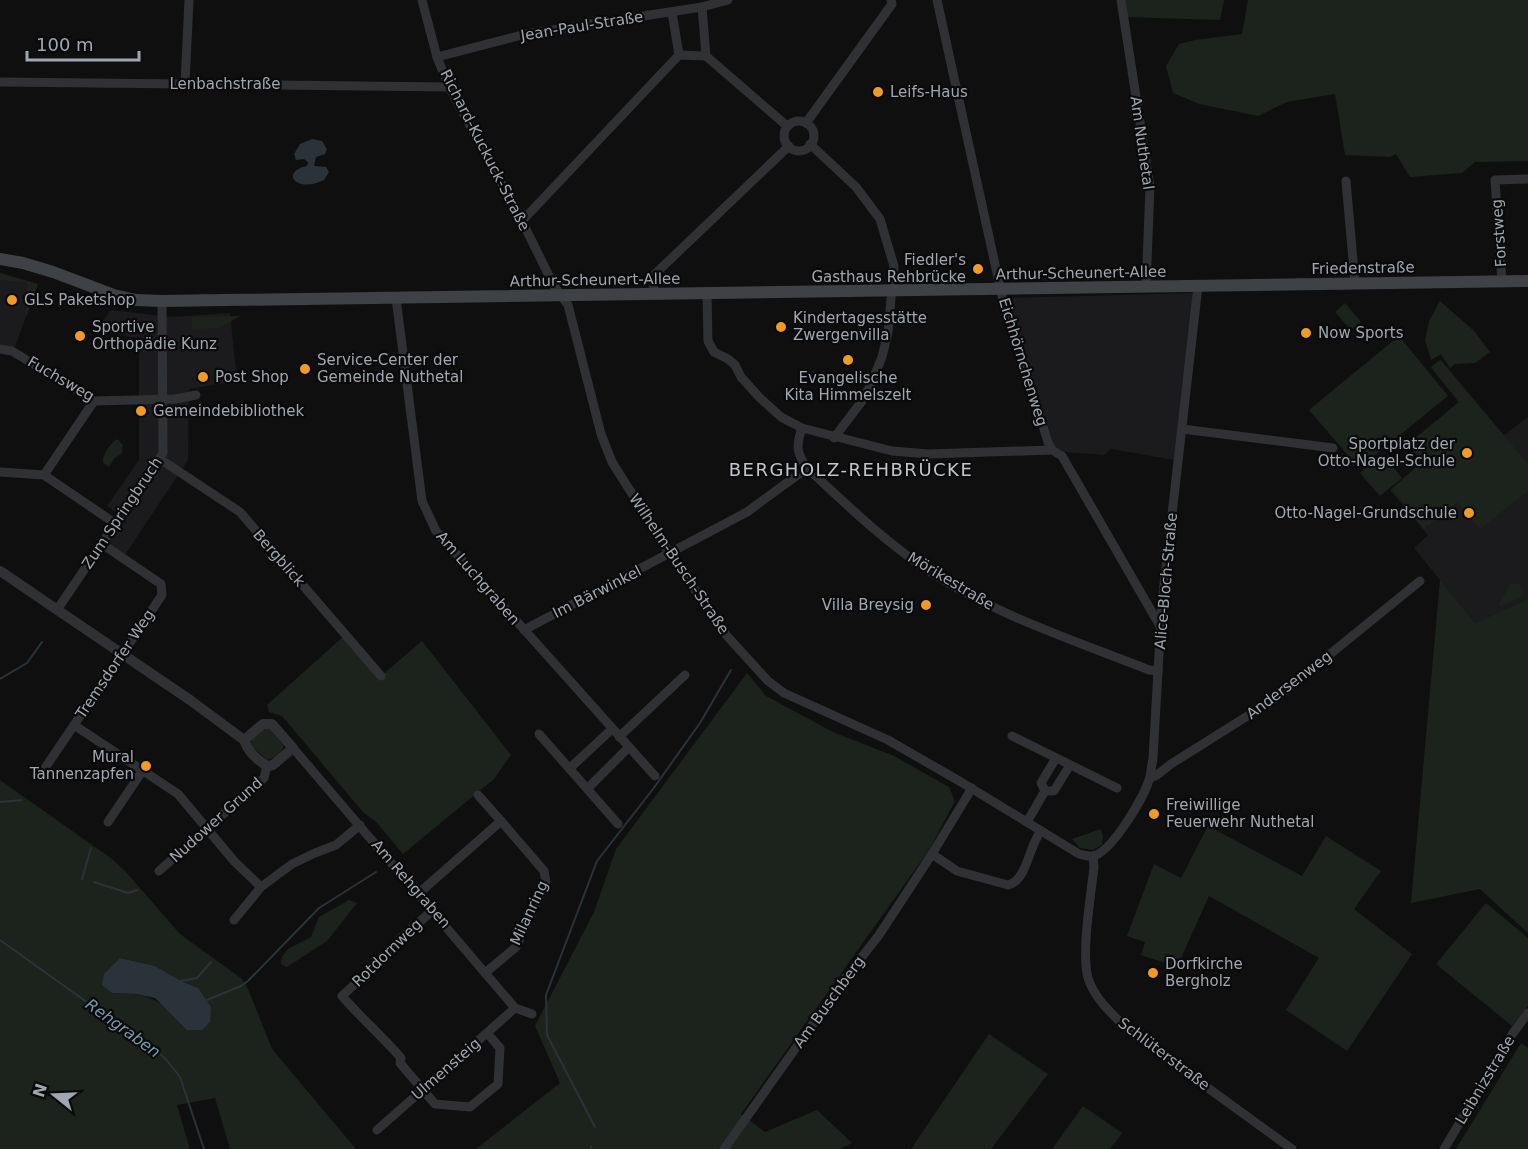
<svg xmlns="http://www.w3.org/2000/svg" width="1528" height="1149" font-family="'DejaVu Sans',sans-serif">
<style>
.built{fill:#1b1b1d}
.green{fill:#1c231c;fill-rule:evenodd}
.water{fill:#293339}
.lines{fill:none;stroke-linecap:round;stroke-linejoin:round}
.stream{stroke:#293339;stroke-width:2}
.minor{stroke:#303135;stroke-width:9}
.tertiary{stroke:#303135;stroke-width:10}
.secondary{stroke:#3e4145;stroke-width:12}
.poi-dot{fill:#f19a26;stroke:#0a0a0b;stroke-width:2}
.labels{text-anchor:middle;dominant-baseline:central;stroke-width:4.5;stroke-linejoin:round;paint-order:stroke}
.street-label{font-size:15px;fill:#a0a7b1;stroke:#0a0a0b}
.poi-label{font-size:15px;fill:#a0a7b1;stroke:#0a0a0b;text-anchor:start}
.water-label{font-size:16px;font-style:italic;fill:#7699ae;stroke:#0a0a0b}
.quarter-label{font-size:18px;letter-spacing:1.5px;fill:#c1c5ce;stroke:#0a0a0b}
</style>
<rect width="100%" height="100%" fill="#0f0f10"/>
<!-- built -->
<g class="built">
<path d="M 0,273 L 38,284 L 15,347 L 0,345 Z"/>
<path d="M 1195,293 L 1174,460 L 1111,449 L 1104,455 L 1064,452 L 1055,447 L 1018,337 L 1008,298 Z"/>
<path d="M 111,310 L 170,317 L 230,313 L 237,381 L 189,389 L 188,460 L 125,555 L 108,543 L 125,519 L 107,506 L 139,460 L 139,339 L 96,330 Z"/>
<path d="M 1441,360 L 1504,435 L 1528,417 L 1528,599 L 1475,623 L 1414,548 L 1428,535 L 1390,490 L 1422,462 L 1408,444 L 1459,402 L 1431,368 Z"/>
</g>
<!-- green -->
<g class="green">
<path d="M 1118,0 L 1224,0 L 1220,20 L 1126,17 Z"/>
<path d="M 1248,0 L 1528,0 L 1528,161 L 1475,162 L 1462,173 L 1410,177 L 1396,154 L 1390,157 L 1345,155 L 1335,94 L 1287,102 L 1258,116 L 1199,104 L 1173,93 L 1166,66 L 1179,44 L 1195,40 L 1242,34 Z"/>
<path d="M 0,273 L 38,284 L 26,317 L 27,282 L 0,280 Z"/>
<path d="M 1440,301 L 1474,331 L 1490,352 L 1475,363 L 1455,364 L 1450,368 L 1441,354 L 1431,360 L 1425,340 L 1429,321 Z"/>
<path d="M 1345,303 L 1361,322 L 1351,330 L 1335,312 Z"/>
<path d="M 240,316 L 220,328 L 192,329 L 192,317 Z"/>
<path d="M 1399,336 L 1448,396 L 1359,468 L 1309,410 Z"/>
<path d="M 1440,360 L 1528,464 L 1528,491 L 1480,529 L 1457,502 L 1424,529 L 1392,489 L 1422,462 L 1408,444 L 1459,402 L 1431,367 Z"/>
<path d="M 117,439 L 123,445 L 122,453 L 114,459 L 109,467 L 103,463 C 102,454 110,444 117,439 Z"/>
<path d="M 1382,454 L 1402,478 L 1380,496 L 1360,473 Z"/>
<path d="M 1440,580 L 1475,623 L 1528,599 L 1528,933 L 1480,889 L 1411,903 Z"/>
<path d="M 1511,583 L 1520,585 L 1524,593 L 1519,598 L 1500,606 L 1499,604 Z"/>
<path d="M 345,635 L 381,676 L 422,641 L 511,755 L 494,779 L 403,854 L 376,822 L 363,812 L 282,716 L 269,712 L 267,705 Z"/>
<path d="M 747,673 L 766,696 L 833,732 L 894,756 L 949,787 L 955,801 L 929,850 L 741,1114 L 765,1132 L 817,1110 L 852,1143 L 840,1149 L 476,1149 L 560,1083 L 535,1026 L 594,912 L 616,849 Z"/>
<path d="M 269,727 L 284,746 C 282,752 274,759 267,760 L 252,746 L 251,741 L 253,736 Z"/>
<path d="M 0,780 L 112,859 L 126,872 L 180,934 L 242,979 L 248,989 L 272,1049 L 356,1149 L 230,1149 L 215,1098 L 177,1105 L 190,1149 L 0,1149 ZM 121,958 L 155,966 L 181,981 L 198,988 L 167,1009 C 148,993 136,994 112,993 L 113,966 Z"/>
<path d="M 1208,826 L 1302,876 L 1326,836 L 1381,871 L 1354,909 L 1412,954 L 1347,1051 L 1286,1010 L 1319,958 L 1209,896 L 1177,967 L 1141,955 L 1145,942 L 1127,936 L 1154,864 L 1181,878 Z"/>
<path d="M 1101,829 L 1103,837 L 1102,845 L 1093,850 L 1080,848 L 1072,839 Z"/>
<path d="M 349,900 L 357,903 L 327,941 L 287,967 L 281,964 L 282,957 L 288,949 L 311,937 L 319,917 Z"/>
<path d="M 1486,903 L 1528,938 L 1528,1006 L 1512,1026 L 1436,964 Z"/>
<path d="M 989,1034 L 1048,1074 L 991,1149 L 911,1149 Z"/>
<path d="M 1521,1043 L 1528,1048 L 1528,1149 L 1456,1149 Z"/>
<path d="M 1083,1106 L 1122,1133 L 1110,1149 L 1052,1149 Z"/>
</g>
<!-- water -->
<g class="water">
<path d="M 312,139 L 322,141 L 327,149 L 325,154 L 316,157 L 314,166 L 326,167 L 329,172 L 324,180 C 297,194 279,172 307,166 L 308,162 L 304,159 L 296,160 L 294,154 L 300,144 Z"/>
<path d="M 120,958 L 155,966 L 181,981 L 198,988 L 211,1007 L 210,1022 L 202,1030 L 187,1030 L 155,998 L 136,994 L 112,993 L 102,985 L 104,974 Z"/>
</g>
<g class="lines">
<!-- stream -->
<g class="stream">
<path d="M 0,679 L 27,663 L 42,642"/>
<path d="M 0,802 L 22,800"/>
<path d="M 82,879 L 91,848"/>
<path d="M 94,882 L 128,893 L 138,890"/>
<path d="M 0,940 L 165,1058 L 180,1077 L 204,1149"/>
<path d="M 181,981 L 197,978 L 211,962"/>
<path d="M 207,1000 L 241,986 L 248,981 L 319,908 L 376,872"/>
<path d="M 595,1127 L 547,1035 L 546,995 L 597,861 L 653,789 L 700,723 L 731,670"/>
<path d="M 590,1149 L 591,1147"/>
</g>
<!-- minor -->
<g class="minor">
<path d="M 422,0 L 437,57 L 449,87 L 522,221 L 554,286 L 568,305 L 601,434 L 612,462 L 670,554 L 727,636 L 768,681 L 784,693 L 888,740 L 961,782 L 1079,854 C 1083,855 1088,857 1093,856 C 1112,852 1145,796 1150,777 C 1151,770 1152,764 1153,758 L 1162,602 L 1198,286"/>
<path d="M 937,0 L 1002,296 L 1048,442 L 1052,450 L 1062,456 L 1160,626"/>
<path d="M 1121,0 L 1150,187 L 1146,287"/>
<path d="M 702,7 L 706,56 L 787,126"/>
<path d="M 679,55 L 706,56"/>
<path d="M 437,57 L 526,34 L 702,7 L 728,0"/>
<path d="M 0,82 L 449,87"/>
<path d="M 185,84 L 189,0"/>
<circle cx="799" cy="136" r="15"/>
<path d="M 806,123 L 892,4 L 891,0"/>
<path d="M 810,144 L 856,187 L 880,219 L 894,266 L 888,332 L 882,357 L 872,382 L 862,401 L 834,438"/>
<path d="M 1346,181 L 1355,283"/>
<path d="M 522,221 L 679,55 L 672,12"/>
<path d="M 1502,282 L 1495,180 L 1528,179"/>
<path d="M 707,293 L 708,341 L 714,352 L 728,359 L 735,365 L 741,377 L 759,397 L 781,417 L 802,428 L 892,451 L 928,454 L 1052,450"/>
<path d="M 653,294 L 655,274 L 789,146"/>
<path d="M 396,298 L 422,501 L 436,531 L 655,776"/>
<path d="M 0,349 L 12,351 L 94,401 L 175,399 L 196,395"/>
<path d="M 802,428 C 796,446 796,452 807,468 C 847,505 886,543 932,573 C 998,616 1076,641 1149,670 L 1158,671"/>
<path d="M 1182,429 L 1333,448"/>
<path d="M 160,459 L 240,512 L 381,676"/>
<path d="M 0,472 L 44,475 L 116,524"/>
<path d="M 44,475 L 94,401"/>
<path d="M 57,610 L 163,453 L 162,301"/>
<path d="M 524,630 L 747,512 L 807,468"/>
<path d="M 74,725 L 178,794 L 234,861 L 261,887"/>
<path d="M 539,734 L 618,824"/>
<path d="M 1012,736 L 1117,788"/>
<path d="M 619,737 L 685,675"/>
<path d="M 293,748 L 515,1008 L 532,1014"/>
<path d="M 570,768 L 612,729"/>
<path d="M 43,771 L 162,595 L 161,584 L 102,544"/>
<path d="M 1150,778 L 1157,775 L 1171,764 L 1276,698 L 1420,581"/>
<path d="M 588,788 L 629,747"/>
<path d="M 1045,791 L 1054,791 L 1070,765"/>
<path d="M 1045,791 L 1041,783 L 1056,758"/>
<path d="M 478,795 L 501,821"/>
<path d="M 108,822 L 143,770"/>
<path d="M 1027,822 L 1045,791"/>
<path d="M 932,854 L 957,871 L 1008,885 C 1027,881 1029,845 1041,831"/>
<path d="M 1093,856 L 1094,867 C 1091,895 1081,952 1088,978 C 1095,1000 1114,1016 1131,1032 L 1292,1149"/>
<path d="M 159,871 L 264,778 L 267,766"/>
<path d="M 419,893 L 501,821 L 544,871 L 546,882 L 516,947 L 485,973"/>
<path d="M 433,910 L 400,939 L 394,948 L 342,996 C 361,1018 382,1036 401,1058 L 400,1063 L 435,1104 L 470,1107 L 498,1084 L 500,1048 L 487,1033"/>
<path d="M 234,920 L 261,887 L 292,864 L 315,853 L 336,845 L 360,825"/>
<path d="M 377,1130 L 515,1008"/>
<path d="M 724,1149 L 844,980 L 879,935 L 932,854 L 972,788"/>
<path d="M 1444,1149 L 1513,1033 L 1528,1013"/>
</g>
<!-- tertiary -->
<path class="tertiary" d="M 0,571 L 190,700 L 244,740 C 248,751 257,760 267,766 L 273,765 L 293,748 L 272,724 L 263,724 L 244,740"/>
<!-- secondary -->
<path class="secondary" d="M 0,259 L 23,263 L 53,272 L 114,295 L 136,300 L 162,301 L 1528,281"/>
</g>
<!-- markers -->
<g class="poi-dot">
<circle cx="878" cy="92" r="6"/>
<circle cx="978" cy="269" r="6"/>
<circle cx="12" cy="300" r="6"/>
<circle cx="781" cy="327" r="6"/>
<circle cx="1306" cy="333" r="6"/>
<circle cx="80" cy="336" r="6"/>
<circle cx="848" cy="360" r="6"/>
<circle cx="305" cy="369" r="6"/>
<circle cx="203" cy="377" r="6"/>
<circle cx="141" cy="411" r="6"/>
<circle cx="1467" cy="453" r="6"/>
<circle cx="1469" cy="513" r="6"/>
<circle cx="926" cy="605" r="6"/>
<circle cx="146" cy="766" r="6"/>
<circle cx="1154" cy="814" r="6"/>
<circle cx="1153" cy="973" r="6"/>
</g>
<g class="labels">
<!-- street labels -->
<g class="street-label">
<text transform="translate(582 26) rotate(-9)">Jean-Paul-Straße</text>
<text x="225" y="84">Lenbachstraße</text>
<text transform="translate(1142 143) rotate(82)">Am Nuthetal</text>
<text transform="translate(485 150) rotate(63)">Richard-Kuckuck-Straße</text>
<text transform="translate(1499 233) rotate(-94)">Forstweg</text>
<text transform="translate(1363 268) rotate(-1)">Friedenstraße</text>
<text transform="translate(1081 273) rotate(-1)">Arthur-Scheunert-Allee</text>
<text transform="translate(595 280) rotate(-1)">Arthur-Scheunert-Allee</text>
<text transform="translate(1023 362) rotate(73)">Eichhörnchenweg</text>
<text transform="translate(61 379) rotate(30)">Fuchsweg</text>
<text transform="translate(122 513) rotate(-56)">Zum Springbruch</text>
<text transform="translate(279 558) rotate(49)">Bergblick</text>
<text transform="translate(679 564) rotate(56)">Wilhelm-Busch-Straße</text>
<text transform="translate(478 578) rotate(49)">Am Luchgraben</text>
<text transform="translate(951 581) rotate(31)">Mörikestraße</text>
<text transform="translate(1166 581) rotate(-85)">Alice-Bloch-Straße</text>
<text transform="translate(597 592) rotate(-27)">Im Bärwinkel</text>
<text transform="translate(115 664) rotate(-56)">Tremsdorfer Weg</text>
<text transform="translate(1289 685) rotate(-37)">Andersenweg</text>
<text transform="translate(216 820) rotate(-42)">Nudower Grund</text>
<text transform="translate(411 884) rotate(49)">Am Rehgraben</text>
<text transform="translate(529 913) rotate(-65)">Milanring</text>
<text transform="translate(387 953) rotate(-44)">Rotdornweg</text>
<text transform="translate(829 1002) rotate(-54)">Am Buschberg</text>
<text transform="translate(1164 1054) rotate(37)">Schlüterstraße</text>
<text transform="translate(446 1069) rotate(-41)">Ulmensteig</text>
<text transform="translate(1485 1080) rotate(-59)">Leibnizstraße</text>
</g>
<!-- poi labels -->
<g class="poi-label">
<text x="890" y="92">Leifs-Haus</text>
<text x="966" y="260" text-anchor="end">Fiedler's<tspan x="966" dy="17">Gasthaus Rehbrücke</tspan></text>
<text x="24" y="300">GLS Paketshop</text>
<text x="793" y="318">Kindertagesstätte<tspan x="793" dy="17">Zwergenvilla</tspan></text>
<text x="92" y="327">Sportive<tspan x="92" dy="17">Orthopädie Kunz</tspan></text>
<text x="1318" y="333">Now Sports</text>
<text x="317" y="360">Service-Center der<tspan x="317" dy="17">Gemeinde Nuthetal</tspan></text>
<text x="215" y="377">Post Shop</text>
<text x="848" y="378" text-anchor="middle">Evangelische<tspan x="848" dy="17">Kita Himmelszelt</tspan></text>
<text x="153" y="411">Gemeindebibliothek</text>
<text x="1455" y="444" text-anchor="end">Sportplatz der<tspan x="1455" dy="17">Otto-Nagel-Schule</tspan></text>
<text x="1457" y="513" text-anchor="end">Otto-Nagel-Grundschule</text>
<text x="914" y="605" text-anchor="end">Villa Breysig</text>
<text x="134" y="757" text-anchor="end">Mural<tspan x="134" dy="17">Tannenzapfen</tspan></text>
<text x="1166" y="805">Freiwillige<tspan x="1166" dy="17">Feuerwehr Nuthetal</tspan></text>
<text x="1165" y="964">Dorfkirche<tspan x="1165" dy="17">Bergholz</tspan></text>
</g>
<!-- water labels -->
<g class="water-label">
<text transform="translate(123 1028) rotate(36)">Rehgraben</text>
</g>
<!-- quarter labels -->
<g class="quarter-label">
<text x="851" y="469">BERGHOLZ-REHBRÜCKE</text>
</g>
</g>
<!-- north arrow -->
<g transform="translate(54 1095) rotate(288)" stroke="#0a0a0b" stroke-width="4.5" paint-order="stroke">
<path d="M0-4.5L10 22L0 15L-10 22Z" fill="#a0a7b1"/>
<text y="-9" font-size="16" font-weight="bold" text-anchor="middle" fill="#a0a7b1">N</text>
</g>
<!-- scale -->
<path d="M27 51v9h112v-9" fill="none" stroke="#a0a7b1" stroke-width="3"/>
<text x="36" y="51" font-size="18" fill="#a0a7b1" stroke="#0a0a0b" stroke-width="4.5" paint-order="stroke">100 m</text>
</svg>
